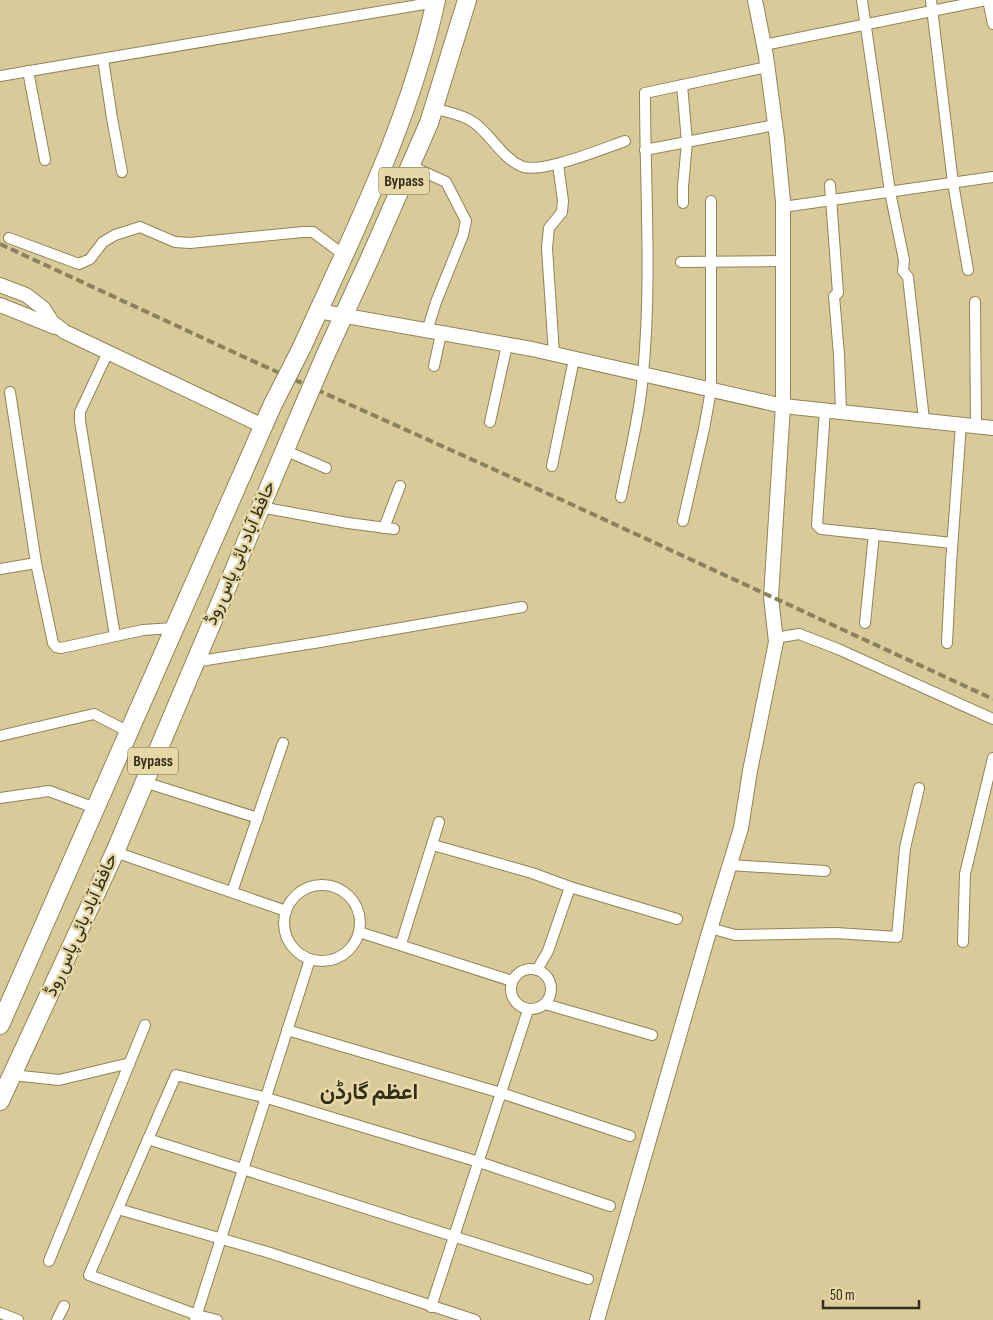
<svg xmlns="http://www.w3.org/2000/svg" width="993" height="1320" font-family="'Sofia Sans Condensed',Vazirmatn,sans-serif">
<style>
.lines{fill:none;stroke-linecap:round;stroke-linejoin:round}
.minor-casing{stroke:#918455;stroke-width:12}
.tertiary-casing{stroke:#918455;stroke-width:16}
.trunk-casing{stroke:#918455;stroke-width:20}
.minor{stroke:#fff;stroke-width:10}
.tertiary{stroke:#fff;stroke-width:14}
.trunk{stroke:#fff;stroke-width:18}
.rail{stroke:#8a815d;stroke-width:4;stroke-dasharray:8 4;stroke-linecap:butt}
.trunk-bridge-casing{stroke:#918455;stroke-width:20;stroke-linecap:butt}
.trunk-bridge{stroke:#fff;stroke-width:18}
.labels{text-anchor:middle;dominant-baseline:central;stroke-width:5;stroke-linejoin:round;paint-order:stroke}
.shield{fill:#e5d8a6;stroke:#686144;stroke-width:1}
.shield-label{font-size:16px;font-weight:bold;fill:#332e1a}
.street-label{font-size:18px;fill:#332e1a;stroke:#e5d8a6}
.district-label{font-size:22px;font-weight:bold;fill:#332e1a;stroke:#e5d8a6}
</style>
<rect width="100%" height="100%" fill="#d8cb99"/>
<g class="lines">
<!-- minor casing -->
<g class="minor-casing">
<g id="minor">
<path d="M 862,0 L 890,192 L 904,260 L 903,271 L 908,277 L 924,420"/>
<path d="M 931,0 L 953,183 L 968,270"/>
<path d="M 988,0 L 993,24"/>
<path d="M 764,45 L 986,0"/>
<path d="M 103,59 L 112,118 L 122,172"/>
<path d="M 28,71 L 45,160"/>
<path d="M 0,76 L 436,2"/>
<path d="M 682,85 L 687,142 L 683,187 L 683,203"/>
<path d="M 433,108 C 446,112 462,114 473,122 C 490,133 501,157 521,166 C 540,175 604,148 625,141"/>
<path d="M 645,150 L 775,125"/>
<path d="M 411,166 L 446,182 L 466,221 L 463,235 L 436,302 L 427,331"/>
<path d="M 830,185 L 838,293 L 834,296 L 839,355 L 841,412"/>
<path d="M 783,207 L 993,177"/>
<path d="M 9,238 L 79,264 L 90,259 L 103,242 L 115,235 L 140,227 L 175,242 L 190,243 L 303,232 L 313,232 L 344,255"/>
<path d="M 681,262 L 783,261"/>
<path d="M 975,302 L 976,426"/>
<path d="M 108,352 L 80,412 L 80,421 L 115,636"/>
<path d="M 554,354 L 547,248 L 549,228 L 562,212 L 563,201 L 558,164"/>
<path d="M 434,366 L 441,334"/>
<path d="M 10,392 L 36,563 L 53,643 L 56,647 L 61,648 L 143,630 L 174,628"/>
<path d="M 825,410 L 817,525 L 821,529 L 952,543"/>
<path d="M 490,422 L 507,345"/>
<path d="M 284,450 L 326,468"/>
<path d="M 552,466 L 574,359"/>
<path d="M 621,497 C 629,456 640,415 643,374 C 652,280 645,186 645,93 L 767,67"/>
<path d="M 260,507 L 348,523 L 394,529"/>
<path d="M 683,521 L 704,429 L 711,390 L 711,201"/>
<path d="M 384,528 L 400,486"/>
<path d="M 0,569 L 36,563"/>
<path d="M 865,623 L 874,534"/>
<path d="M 775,638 L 799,634 L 838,649 L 993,719"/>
<path d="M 947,643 L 951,563 L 961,424"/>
<path d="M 194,662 L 320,642 L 522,607"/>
<path d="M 0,736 L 94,714 L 129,732"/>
<path d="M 144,782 L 258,818"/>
<path d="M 0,798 L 49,791 L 95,808"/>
<path d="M 433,845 L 532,873 L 570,887 L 677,919"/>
<path d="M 115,852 L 286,911"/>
<path d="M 730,865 L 825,871"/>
<circle cx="322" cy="923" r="38"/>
<path d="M 232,892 L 283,743"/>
<path d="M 710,928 L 735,935 L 836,933 L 897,937 L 905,848 L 919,788"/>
<path d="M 359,932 L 512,981"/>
<path d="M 963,942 L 965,874 L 993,758"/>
<path d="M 401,944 L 439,822"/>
<circle cx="531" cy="989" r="20"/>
<path d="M 537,970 L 548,951 L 570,887"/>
<path d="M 545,1004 L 652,1035"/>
<path d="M 287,1030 L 501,1093 L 630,1136"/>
<path d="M 12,1075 L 59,1080 L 130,1063"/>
<path d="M 148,1139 L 588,1279"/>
<path d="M 118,1209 L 267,1252 L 475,1320"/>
<path d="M 49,1261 L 145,1025"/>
<path d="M 431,1307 L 528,1010"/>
<path d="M 0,1313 L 18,1320"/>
<path d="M 57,1320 L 64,1306"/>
<path d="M 195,1320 L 310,959"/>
<path d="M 217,1320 L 197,1315 L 89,1275 L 176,1075 L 267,1098 L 479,1162 L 610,1206"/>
</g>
</g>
<!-- tertiary casing -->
<g class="tertiary-casing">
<g id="tertiary">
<path d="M 0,285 L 26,295 L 43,308 L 52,322 L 65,332 L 263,426"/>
<path d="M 0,305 L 55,327"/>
<path d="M 318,311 L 532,349 L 783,406 L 993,428"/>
<path d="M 597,1320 L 707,939 L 741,828 L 750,771 L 776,642 L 771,597 L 783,406 L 783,202 L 777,139 L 766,56 L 755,0"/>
</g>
</g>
<!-- trunk casing -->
<g class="trunk-casing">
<g id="trunk">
<path d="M 302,347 C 353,234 410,122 436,0"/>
<path d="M 325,356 L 370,258 L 429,123 L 467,0"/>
<path d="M 0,1025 L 273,404"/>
<path d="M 0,1101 L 115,852 L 298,419"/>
</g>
</g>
<!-- minor -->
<use href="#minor" class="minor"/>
<!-- tertiary -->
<use href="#tertiary" class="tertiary"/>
<!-- trunk -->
<use href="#trunk" class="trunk"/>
<!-- rail -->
<path class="rail" d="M 0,244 L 244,357 L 562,500 L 993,699"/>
<!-- trunk-bridge casing -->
<g class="trunk-bridge-casing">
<g id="trunk-bridge">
<path d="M 273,404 L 302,347"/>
<path d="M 298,419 L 325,356"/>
</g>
</g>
<!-- trunk-bridge -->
<use href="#trunk-bridge" class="trunk-bridge"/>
</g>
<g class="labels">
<!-- shield labels -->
<g class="shield">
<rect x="379" y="167.5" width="50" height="27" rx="4"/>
<rect x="128" y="747.5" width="50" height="27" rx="4"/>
</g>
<g class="shield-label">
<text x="404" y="181">Bypass</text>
<text x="153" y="761">Bypass</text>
</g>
<!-- street labels -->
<g class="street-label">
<text transform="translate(240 553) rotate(-67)">حافظ آباد بائی پاس روڈ</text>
<text transform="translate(81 925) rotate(-66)">حافظ آباد بائی پاس روڈ</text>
</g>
<!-- district labels -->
<g class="district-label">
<text x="369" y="1092">اعظم گارڈن</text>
</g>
</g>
<!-- scale -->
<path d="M823 1300v8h96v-8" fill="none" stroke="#332e1a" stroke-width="2.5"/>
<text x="830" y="1300" font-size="15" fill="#332e1a" stroke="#e5d8a6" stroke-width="4" paint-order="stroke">50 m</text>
</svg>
